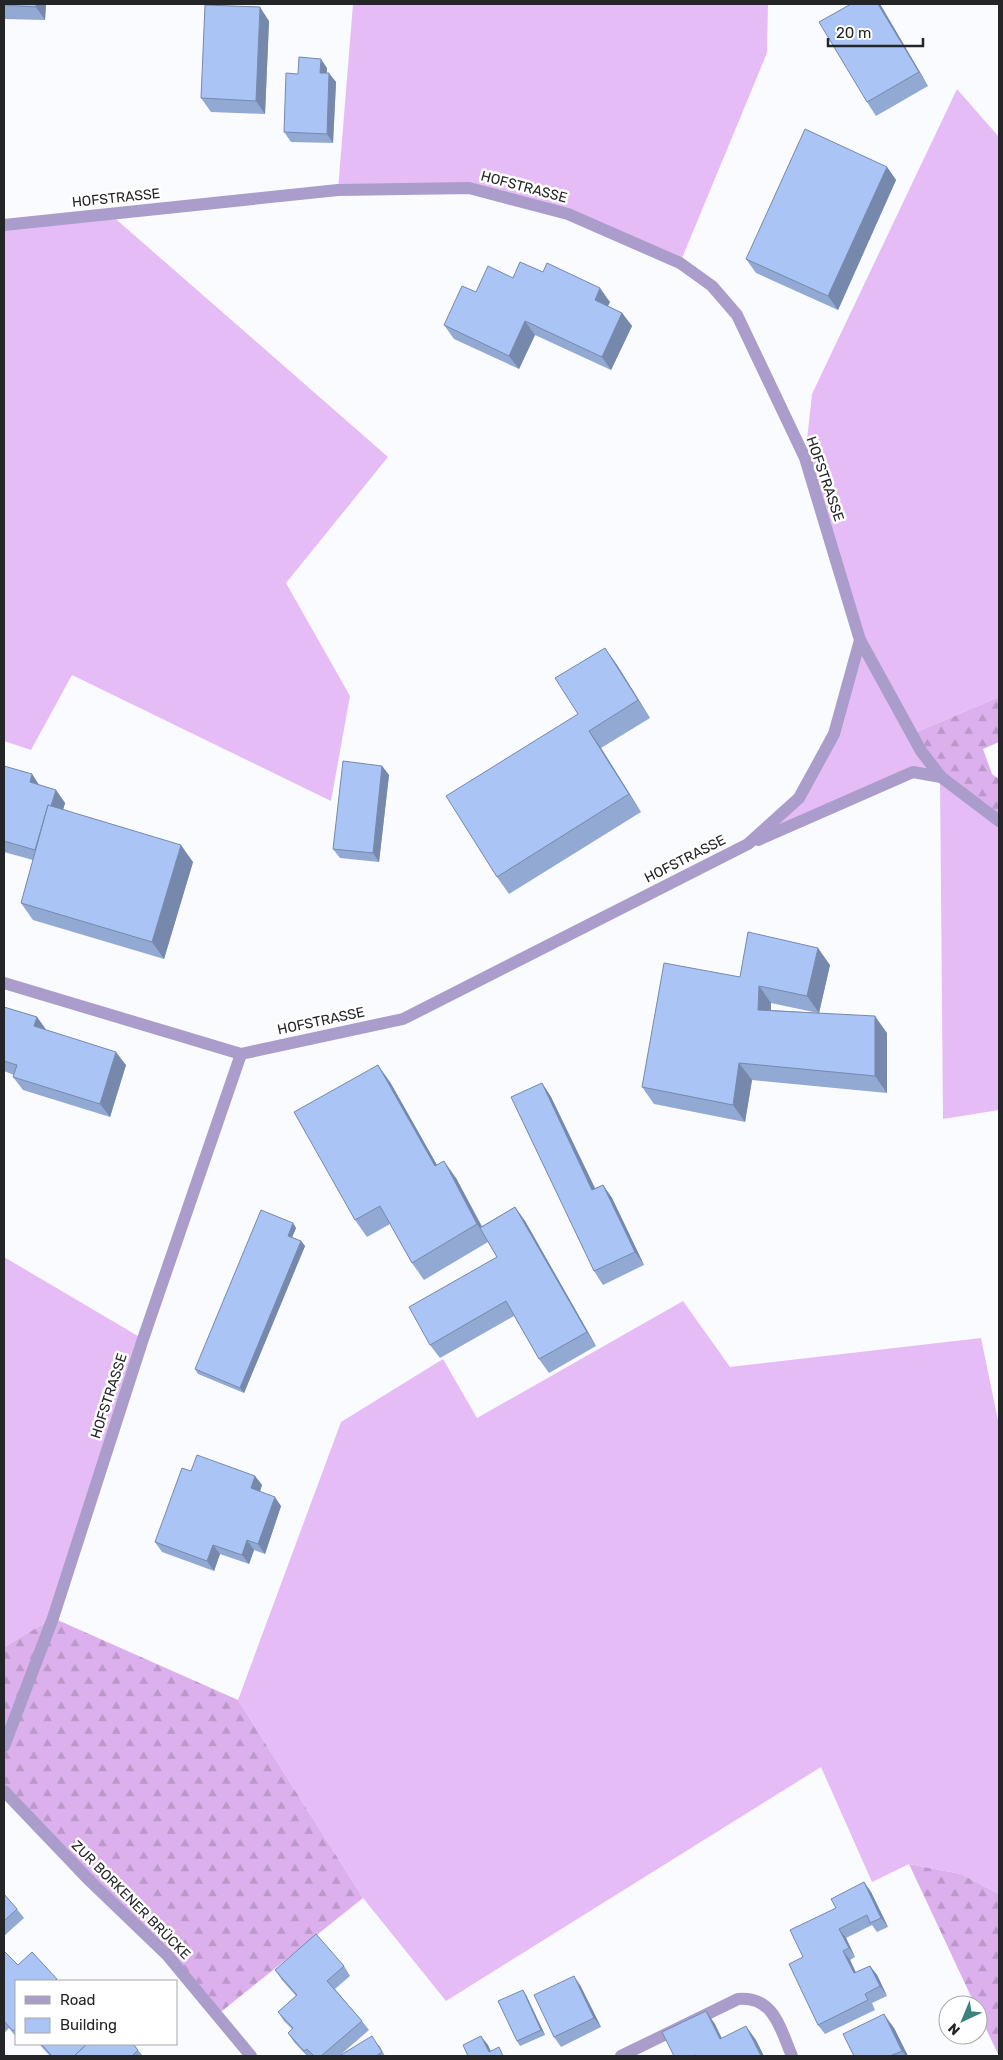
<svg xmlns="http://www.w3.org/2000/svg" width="1003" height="2060" font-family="Rubik,sans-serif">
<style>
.grass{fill:#e6bcf7}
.forest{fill:url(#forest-firs)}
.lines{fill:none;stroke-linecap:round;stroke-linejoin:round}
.minor{stroke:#aa9ccb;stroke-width:12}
.wall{fill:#91a9d3;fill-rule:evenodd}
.shaded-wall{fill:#7689ac}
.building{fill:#a9c4f5;stroke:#7689ac}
.labels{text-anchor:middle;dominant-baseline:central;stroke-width:5;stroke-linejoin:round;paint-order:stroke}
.street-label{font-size:14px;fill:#242527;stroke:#fff}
</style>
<defs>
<pattern id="forest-firs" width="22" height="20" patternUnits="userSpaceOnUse" patternTransform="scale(1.25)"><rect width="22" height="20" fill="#dbb0ec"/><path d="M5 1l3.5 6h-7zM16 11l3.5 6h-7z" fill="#bc97ca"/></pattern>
</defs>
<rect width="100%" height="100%" fill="#fafbff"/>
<!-- grass -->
<g class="grass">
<path d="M 353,4 L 768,4 L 767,53 L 680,263 L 568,214 L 469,188 L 338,190 Z"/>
<path d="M 957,89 L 999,137 L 999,697 L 912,734 L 999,821 L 999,1110 L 943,1119 L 940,778 L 913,772 L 748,844 L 799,798 L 834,734 L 860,640 L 805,458 L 812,394 Z"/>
<path d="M 110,214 L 388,457 L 286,583 L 350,696 L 331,801 L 72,675 L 31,750 L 4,741 L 4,225 Z"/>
<path d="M 4,1257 L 143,1339 L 53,1618 L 4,1647 Z"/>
<path d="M 683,1301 L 730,1367 L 981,1338 L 999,1425 L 999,1894 L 961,1874 L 909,1864 L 872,1882 L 821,1767 L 446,2001 L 363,1898 L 238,1700 L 341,1422 L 443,1359 L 477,1418 Z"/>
</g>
<!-- forest -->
<g class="forest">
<path d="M 999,697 L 999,742 L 983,749 L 992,774 L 999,779 L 999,821 L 941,777 L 912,734 Z"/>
<path d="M 53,1618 L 238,1700 L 363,1898 L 217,2015 L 4,1791 L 4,1647 Z"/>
<path d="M 909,1864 L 961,1874 L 999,1894 L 999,2056 L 978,2012 L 978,2005 L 975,2005 Z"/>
</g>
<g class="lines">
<!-- minor -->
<g class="minor">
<path d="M 4,225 L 338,190 L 469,188 L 568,214 L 680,263 L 712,286 L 737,315 L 805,458 L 860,640 L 834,734 L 799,798 L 748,844 L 403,1019 L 241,1054 L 4,983"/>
<path d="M 860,640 L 921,751 L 941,777 L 999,821"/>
<path d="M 758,840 L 913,772 L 941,777"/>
<path d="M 4,1746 L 53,1618 L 143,1339 L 241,1054"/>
<path d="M 4,1791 L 90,1881 L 167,1955 L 251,2056"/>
<path d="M 621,2056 L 738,1999 C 774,1996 780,2028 792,2056"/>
</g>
</g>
<!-- wall -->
<g class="wall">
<path d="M 4,4 L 46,4 L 45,20 L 4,19 Z"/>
<path d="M 880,4 L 928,86 L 876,116 L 867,102 Z"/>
<path d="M 269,21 L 265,114 L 211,112 L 201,98 Z"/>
<path d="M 327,68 L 327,73 L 336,82 L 333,143 L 291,142 L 284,132 L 298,74 Z"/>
<path d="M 887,167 L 896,180 L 838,310 L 756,273 L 746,259 Z"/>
<path d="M 513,278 L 610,302 L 608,306 L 622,313 L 632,326 L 611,370 L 535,335 L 519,369 L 454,339 L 444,325 L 476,292 Z"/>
<path d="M 605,648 L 617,665 L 650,718 L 601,748 L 641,812 L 509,894 L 497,877 L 578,714 Z"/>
<path d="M 4,766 L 32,774 L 39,785 L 56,790 L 65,803 L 63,809 L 193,862 L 164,959 L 33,920 L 21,903 L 33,860 L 4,852 Z"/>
<path d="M 382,766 L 389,775 L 379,862 L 340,858 L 333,849 Z"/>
<path d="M 830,965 L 819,1013 L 887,1033 L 887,1093 L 752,1080 L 745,1122 L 654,1104 L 642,1087 L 740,977 ZM 771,1003 L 818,1013 L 771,1010 Z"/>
<path d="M 4,1007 L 37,1017 L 46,1030 L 126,1065 L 110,1117 L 23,1090 L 13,1077 L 14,1075 L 4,1071 Z"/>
<path d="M 390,1082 L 437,1165 L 456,1178 L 482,1226 L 515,1207 L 525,1221 L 596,1346 L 549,1373 L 539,1359 L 514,1316 L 440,1358 L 430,1345 L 497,1257 L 488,1242 L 424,1280 L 412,1263 L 390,1224 L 367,1237 L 355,1220 Z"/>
<path d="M 542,1083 L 551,1097 L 595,1188 L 603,1185 L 612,1198 L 644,1265 L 603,1285 L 594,1271 Z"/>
<path d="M 293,1223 L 296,1228 L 292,1237 L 301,1241 L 305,1246 L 244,1393 L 198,1374 L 195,1369 Z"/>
<path d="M 191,1471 L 255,1476 L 262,1485 L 260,1491 L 281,1506 L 265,1554 L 254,1550 L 249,1564 L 220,1554 L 214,1571 L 162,1552 L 155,1542 Z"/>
<path d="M 864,1882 L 871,1892 L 888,1927 L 877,1932 L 872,1925 L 846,1938 L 855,1957 L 850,1960 L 856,1973 L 870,1966 L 877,1975 L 887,1996 L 872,2003 L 875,2010 L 825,2034 L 818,2025 L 803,1957 L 836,1908 Z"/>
<path d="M 4,1894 L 17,1909 L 24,1918 L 4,1936 Z"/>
<path d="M 4,1951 L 18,1965 L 57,1979 L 58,1981 L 16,1981 L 16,2037 L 9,2028 L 4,2033 Z"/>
<path d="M 344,1966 L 350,1976 L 335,1989 L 362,2021 L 369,2030 L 339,2056 L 307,2056 L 294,2042 L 288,2033 L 292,2029 L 284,2021 L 278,2012 L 296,1996 L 282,1980 L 275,1970 Z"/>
<path d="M 580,1985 L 601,2027 L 561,2047 L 554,2037 Z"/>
<path d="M 526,1995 L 545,2035 L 520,2046 L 517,2041 Z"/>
<path d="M 894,2028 L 908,2056 L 854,2056 Z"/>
<path d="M 39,2044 L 133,2044 L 143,2056 L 50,2056 Z"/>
<path d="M 379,2045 L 385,2056 L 339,2056 Z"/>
</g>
<!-- shaded-wall -->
<g class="shaded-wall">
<path d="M 36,4 L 46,4 L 45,20 L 36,7 Z"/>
<path d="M 878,4 L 880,4 L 928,86 L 919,72 Z"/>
<path d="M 260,7 L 269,21 L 265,114 L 256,101 Z"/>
<path d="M 321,59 L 327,68 L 326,82 L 320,73 Z"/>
<path d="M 329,73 L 336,82 L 333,143 L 327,134 Z"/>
<path d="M 887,167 L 896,180 L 838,310 L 828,296 Z"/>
<path d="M 600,288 L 610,302 L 604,313 L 595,300 Z"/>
<path d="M 622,313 L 632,326 L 611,370 L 602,357 Z"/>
<path d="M 525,321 L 535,335 L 519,369 L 509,356 Z"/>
<path d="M 605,648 L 617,665 L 650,718 L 638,700 Z"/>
<path d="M 589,731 L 601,748 L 641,812 L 629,794 Z"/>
<path d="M 382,766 L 389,775 L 379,862 L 373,853 Z"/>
<path d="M 32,774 L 41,788 L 30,782 Z"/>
<path d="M 56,790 L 65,803 L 48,864 L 38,851 Z"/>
<path d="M 181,845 L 193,862 L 164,959 L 152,942 Z"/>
<path d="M 818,948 L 830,965 L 819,1013 L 807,996 Z"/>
<path d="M 759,986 L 771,1003 L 770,1027 L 758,1010 Z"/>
<path d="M 875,1016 L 887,1033 L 887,1093 L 875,1076 Z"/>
<path d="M 37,1017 L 47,1031 L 34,1026 Z"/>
<path d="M 116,1052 L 126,1065 L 110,1117 L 100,1104 Z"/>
<path d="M 739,1063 L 752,1080 L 745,1122 L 733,1105 Z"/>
<path d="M 378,1065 L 390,1082 L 447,1183 L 435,1166 Z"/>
<path d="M 542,1083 L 551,1097 L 602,1203 L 592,1190 Z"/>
<path d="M 444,1161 L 456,1178 L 489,1241 L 477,1224 Z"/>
<path d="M 603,1185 L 612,1198 L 644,1265 L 635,1252 Z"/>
<path d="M 515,1207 L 525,1221 L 596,1346 L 587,1332 Z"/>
<path d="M 293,1223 L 296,1228 L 291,1240 L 288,1236 Z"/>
<path d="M 301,1241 L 305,1246 L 244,1393 L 240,1388 Z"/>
<path d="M 255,1476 L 262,1485 L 258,1498 L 251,1488 Z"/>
<path d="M 275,1497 L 281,1506 L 265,1554 L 258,1544 Z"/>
<path d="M 247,1540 L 254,1550 L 249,1564 L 242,1555 Z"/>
<path d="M 213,1545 L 220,1554 L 214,1571 L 207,1561 Z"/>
<path d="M 864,1882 L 871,1892 L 888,1927 L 881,1918 Z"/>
<path d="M 839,1929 L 846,1938 L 855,1957 L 849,1948 Z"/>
<path d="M 843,1951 L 850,1960 L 861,1983 L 854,1973 Z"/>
<path d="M 870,1966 L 877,1975 L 887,1996 L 880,1986 Z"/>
<path d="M 574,1976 L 580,1985 L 601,2027 L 594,2018 Z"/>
<path d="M 523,1990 L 526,1995 L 545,2035 L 541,2030 Z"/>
<path d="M 706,2011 L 715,2024 L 729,2053 L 720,2039 Z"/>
<path d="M 884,2014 L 894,2028 L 908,2056 L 906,2056 L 902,2051 Z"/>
<path d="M 746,2026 L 756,2040 L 764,2056 L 761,2056 Z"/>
<path d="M 481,2036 L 488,2045 L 493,2056 L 489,2052 Z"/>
</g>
<!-- building -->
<g class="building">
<path d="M 4,4 L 36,4 L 36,7 L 4,5 Z"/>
<path d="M 851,4 L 878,4 L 919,72 L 867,102 L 819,22 Z"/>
<path d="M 205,5 L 260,7 L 256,101 L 201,98 Z"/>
<path d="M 299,57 L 321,59 L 320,73 L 329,73 L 327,134 L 284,132 L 286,73 L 298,74 Z"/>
<path d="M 805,129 L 887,167 L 828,296 L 746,259 Z"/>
<path d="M 520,262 L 543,272 L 547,263 L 600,288 L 595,300 L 622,313 L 602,357 L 525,321 L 509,356 L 444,325 L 462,286 L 476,292 L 488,266 L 513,278 Z"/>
<path d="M 605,648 L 638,700 L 589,731 L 629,794 L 497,877 L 446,796 L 578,714 L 555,678 Z"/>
<path d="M 343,761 L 382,766 L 373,853 L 333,849 Z"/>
<path d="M 4,766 L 32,774 L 30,782 L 56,790 L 51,806 L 48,805 L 35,850 L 4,841 Z"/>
<path d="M 48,805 L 181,845 L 152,942 L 21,903 Z"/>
<path d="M 748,932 L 818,948 L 807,996 L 759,986 L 758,1010 L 875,1016 L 875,1076 L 739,1063 L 733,1105 L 642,1087 L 664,963 L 740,977 Z"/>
<path d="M 4,1007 L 37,1017 L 34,1026 L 116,1052 L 100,1104 L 13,1077 L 17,1065 L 4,1061 Z"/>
<path d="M 378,1065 L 435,1166 L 444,1161 L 477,1224 L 412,1263 L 380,1206 L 355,1220 L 294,1112 Z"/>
<path d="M 542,1083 L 592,1190 L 603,1185 L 635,1252 L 594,1271 L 511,1097 Z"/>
<path d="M 515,1207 L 587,1332 L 539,1359 L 506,1301 L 430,1345 L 409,1307 L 497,1257 L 480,1228 Z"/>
<path d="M 261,1210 L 293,1223 L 288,1236 L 301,1241 L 240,1388 L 195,1369 Z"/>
<path d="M 197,1455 L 255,1476 L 251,1488 L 275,1497 L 258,1544 L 247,1540 L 242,1555 L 213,1545 L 207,1561 L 155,1542 L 182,1468 L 191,1471 Z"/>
<path d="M 864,1882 L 881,1918 L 870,1923 L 867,1915 L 839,1929 L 849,1948 L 843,1951 L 854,1973 L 870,1966 L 880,1986 L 865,1994 L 868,2000 L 818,2025 L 789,1964 L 803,1957 L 790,1930 L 836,1908 L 831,1899 Z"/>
<path d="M 4,1894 L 17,1909 L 4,1921 Z"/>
<path d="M 316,1934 L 344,1966 L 327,1981 L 362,2021 L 321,2056 L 314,2056 L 307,2049 L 304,2051 L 288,2033 L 293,2028 L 278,2012 L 297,1995 L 275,1970 Z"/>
<path d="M 4,1951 L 18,1965 L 32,1952 L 57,1979 L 54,1981 L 16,1981 L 16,2028 L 13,2031 L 4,2021 Z"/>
<path d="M 574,1976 L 594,2018 L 554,2037 L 534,1995 Z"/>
<path d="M 523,1990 L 541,2030 L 517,2041 L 498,2001 Z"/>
<path d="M 706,2011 L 720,2039 L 746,2026 L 761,2056 L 697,2056 L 696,2055 L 693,2056 L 674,2056 L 662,2032 Z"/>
<path d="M 884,2014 L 902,2051 L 890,2056 L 854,2056 L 843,2034 Z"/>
<path d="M 372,2036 L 382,2052 L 376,2056 L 339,2056 Z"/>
<path d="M 481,2036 L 489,2052 L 499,2047 L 503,2056 L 468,2056 L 463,2045 Z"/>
<path d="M 41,2044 L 87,2044 L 74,2056 L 52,2056 Z"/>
<path d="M 87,2044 L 133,2044 L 138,2050 L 132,2056 L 74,2056 Z"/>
</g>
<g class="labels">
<!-- street labels -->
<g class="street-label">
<text transform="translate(524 187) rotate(15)">HOFSTRASSE</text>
<text transform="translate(116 198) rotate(-6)">HOFSTRASSE</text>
<text transform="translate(825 479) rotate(71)">HOFSTRASSE</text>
<text transform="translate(685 859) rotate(-27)">HOFSTRASSE</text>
<text transform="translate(321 1021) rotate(-12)">HOFSTRASSE</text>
<text transform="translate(109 1396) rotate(-72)">HOFSTRASSE</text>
<text transform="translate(131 1900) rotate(45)">ZUR BORKENER BRÜCKE</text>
</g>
</g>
<!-- border -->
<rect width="1003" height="2060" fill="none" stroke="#242527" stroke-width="10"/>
<!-- legend -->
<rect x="15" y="1980" width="162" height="65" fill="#ffffff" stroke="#a7a8a9"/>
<rect x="25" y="1996" width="25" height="8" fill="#aa9ccb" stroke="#a7a8a9"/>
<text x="60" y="2005" font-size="15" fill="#242527">Road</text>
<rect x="25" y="2018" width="25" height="15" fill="#a9c4f5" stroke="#a7a8a9"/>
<text x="60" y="2030" font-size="15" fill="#242527">Building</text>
<!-- north arrow -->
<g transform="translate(963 2020) rotate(224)"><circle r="24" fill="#ffffff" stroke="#a7a8a9"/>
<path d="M0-4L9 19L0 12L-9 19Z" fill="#3c837e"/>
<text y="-8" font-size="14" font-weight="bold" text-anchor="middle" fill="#242527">N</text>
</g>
<!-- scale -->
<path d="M828 38v8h95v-8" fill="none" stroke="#242527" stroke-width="2.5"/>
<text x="836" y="38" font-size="15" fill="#242527" stroke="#ffffff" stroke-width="4" paint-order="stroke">20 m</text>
</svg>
